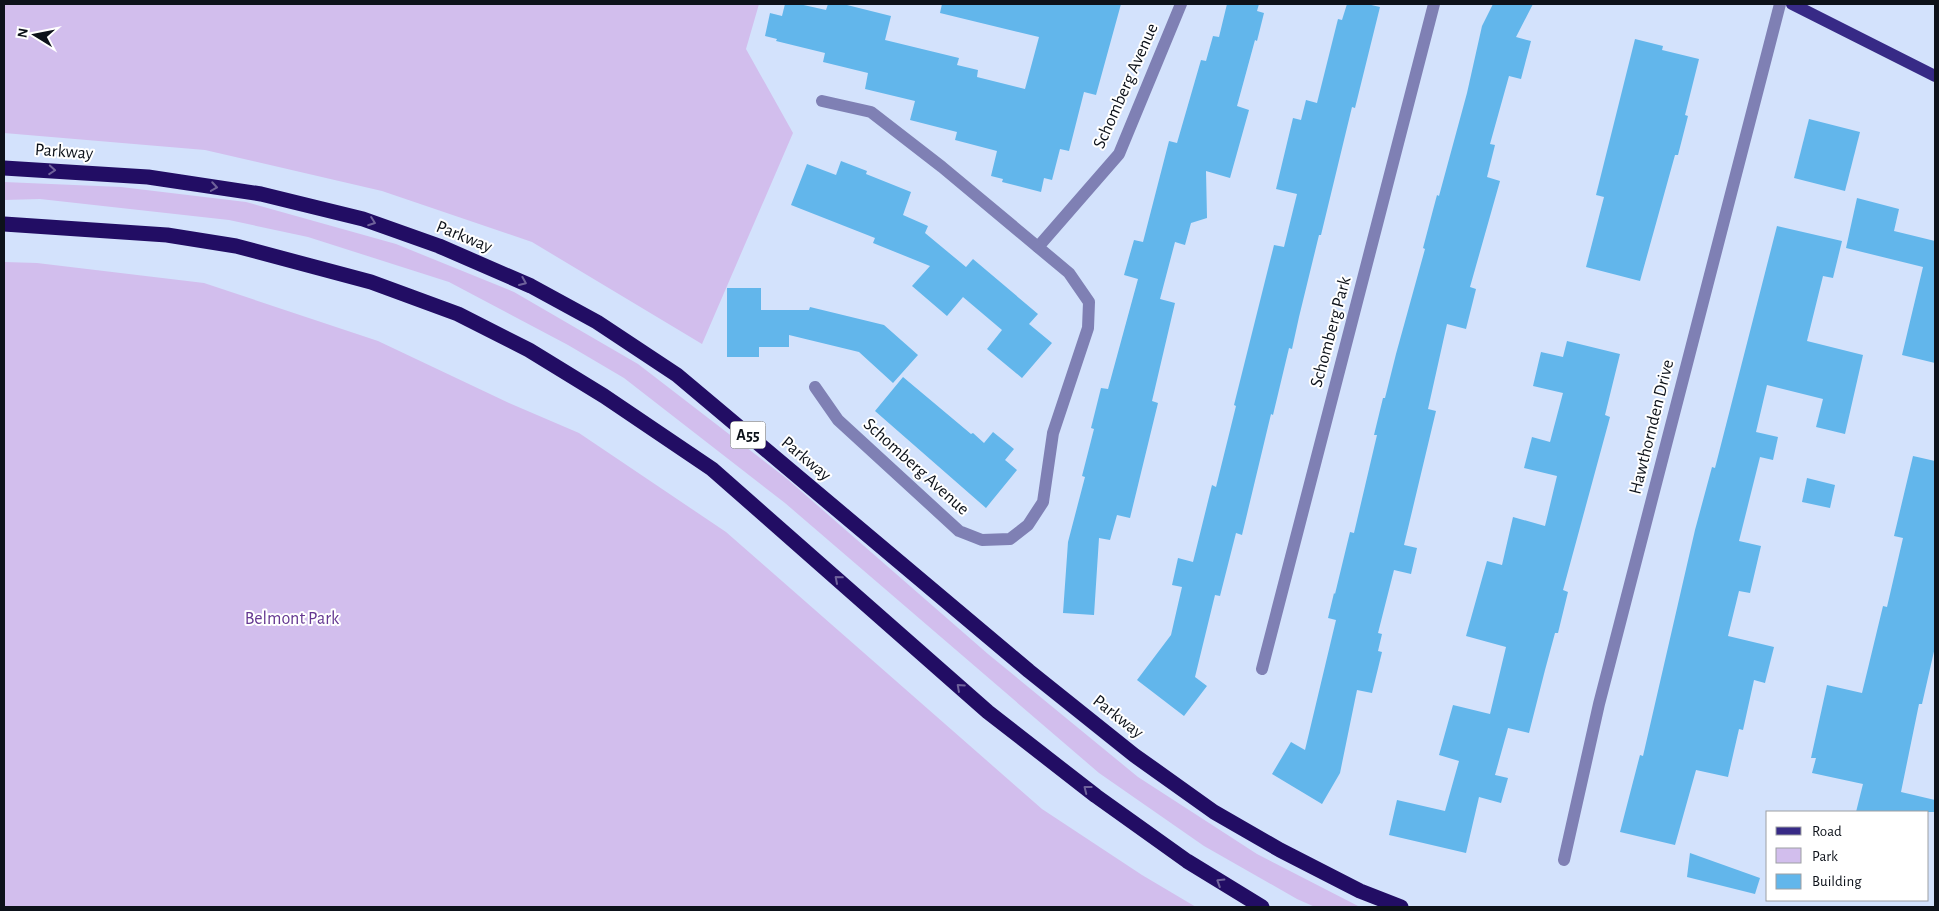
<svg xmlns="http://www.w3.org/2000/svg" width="1939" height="911" font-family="'Alegreya Sans',sans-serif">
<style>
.green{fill:#d2beed}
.building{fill:#62b6eb}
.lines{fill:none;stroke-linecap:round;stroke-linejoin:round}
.minor{stroke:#7f80b4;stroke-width:12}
.major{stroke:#372a86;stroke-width:12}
.highway{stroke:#220d64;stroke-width:15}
.oneway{stroke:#6f629a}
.labels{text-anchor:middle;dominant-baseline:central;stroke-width:4;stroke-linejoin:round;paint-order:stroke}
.shield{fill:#fff;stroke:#56595f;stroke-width:1}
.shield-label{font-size:16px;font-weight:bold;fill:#0d121a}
.street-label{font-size:18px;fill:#0d121a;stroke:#fff}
.park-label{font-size:18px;fill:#653891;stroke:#fff}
</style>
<rect width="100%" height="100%" fill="#d3e2fc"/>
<!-- green -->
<g class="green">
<path d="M 4,4 L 759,4 L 746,49 L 793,133 L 702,344 L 532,242 L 382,191 L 205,150 L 4,133 Z"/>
<path d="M 4,182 L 121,187 L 246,202 L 396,244 L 514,292 L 638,364 L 786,478 L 988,654 L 1138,777 L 1257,854 L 1360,907 L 1315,907 L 1297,899 L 1204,846 L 1099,773 L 785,503 L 624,378 L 568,345 L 449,282 L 308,237 L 229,220 L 40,199 L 4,200 Z"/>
<path d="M 4,262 L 37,263 L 204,283 L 378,341 L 509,403 L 579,433 L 726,532 L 1042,809 L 1142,875 L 1196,907 L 4,907 Z"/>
</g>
<!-- building -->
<g class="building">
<path d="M 785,4 L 799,4 L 826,10 L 828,4 L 843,4 L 891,16 L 885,40 L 959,58 L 957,65 L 978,70 L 977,77 L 1025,89 L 1039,37 L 940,13 L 942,4 L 1121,4 L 1096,95 L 1084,92 L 1069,151 L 1060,149 L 1052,180 L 1044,178 L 1041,192 L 1002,182 L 1003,179 L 991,176 L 997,151 L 955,140 L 957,132 L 910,120 L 915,101 L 865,89 L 868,73 L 823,62 L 825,53 L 776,41 L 777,39 L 765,36 L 770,13 L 782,16 Z"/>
<path d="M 1227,4 L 1259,4 L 1257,11 L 1264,13 L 1257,41 L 1255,40 L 1237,106 L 1249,110 L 1230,178 L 1206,171 L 1207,218 L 1191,223 L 1185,245 L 1175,242 L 1160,299 L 1175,303 L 1152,401 L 1158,403 L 1130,518 L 1117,515 L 1110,540 L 1099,538 L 1094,615 L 1063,613 L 1068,542 L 1085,477 L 1082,476 L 1094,429 L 1091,428 L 1101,388 L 1108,389 L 1138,279 L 1124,275 L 1134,240 L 1143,242 L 1169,141 L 1177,143 L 1201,60 L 1206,61 L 1213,36 L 1219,37 Z"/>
<path d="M 1347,4 L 1367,4 L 1380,7 L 1355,108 L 1352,107 L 1321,235 L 1319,235 L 1299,317 L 1292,349 L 1289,348 L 1273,415 L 1271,414 L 1242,535 L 1236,533 L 1220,596 L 1215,595 L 1195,677 L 1207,686 L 1184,716 L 1137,680 L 1171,635 L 1182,587 L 1172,585 L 1178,558 L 1193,562 L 1212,485 L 1216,487 L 1236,406 L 1234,405 L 1274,245 L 1284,247 L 1297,194 L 1276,189 L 1293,118 L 1301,120 L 1306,100 L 1317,103 L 1338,19 L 1342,20 Z"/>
<path d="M 1493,4 L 1533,4 L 1516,37 L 1531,41 L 1521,79 L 1509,76 L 1490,144 L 1495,145 L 1487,177 L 1500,181 L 1470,287 L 1476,289 L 1466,329 L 1447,324 L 1428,409 L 1436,411 L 1404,545 L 1417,548 L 1411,574 L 1394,570 L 1378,633 L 1382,634 L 1378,651 L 1382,652 L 1372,693 L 1357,690 L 1340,773 L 1322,804 L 1272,774 L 1291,742 L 1305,750 L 1336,620 L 1328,618 L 1334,593 L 1335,594 L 1350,532 L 1354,533 L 1377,435 L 1374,435 L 1383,398 L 1385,398 L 1396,354 L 1425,249 L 1423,248 L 1433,210 L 1437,195 L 1439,196 L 1467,93 L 1482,26 Z"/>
<path d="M 1635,39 L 1663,46 L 1662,50 L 1699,59 L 1685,115 L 1688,116 L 1678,155 L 1675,155 L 1640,281 L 1586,267 L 1604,197 L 1596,195 Z"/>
<path d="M 1809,119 L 1860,132 L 1845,191 L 1794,178 Z"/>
<path d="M 841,161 L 867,171 L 866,174 L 911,192 L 903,215 L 928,226 L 925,233 L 966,267 L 973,259 L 1038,314 L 1029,324 L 1052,343 L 1022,378 L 987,349 L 1002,330 L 963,297 L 947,316 L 912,286 L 930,266 L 873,243 L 875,238 L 791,205 L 807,164 L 836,175 Z"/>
<path d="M 1857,198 L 1899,209 L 1894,231 L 1935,241 L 1935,363 L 1902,355 L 1923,267 L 1846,248 Z"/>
<path d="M 1777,226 L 1842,241 L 1833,278 L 1823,276 L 1807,341 L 1863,355 L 1845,434 L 1816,427 L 1823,399 L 1767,385 L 1756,432 L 1778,437 L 1773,460 L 1760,457 L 1739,541 L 1761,546 L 1750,593 L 1739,591 L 1728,636 L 1774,647 L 1765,683 L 1754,680 L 1743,730 L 1739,729 L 1728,777 L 1696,770 L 1675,845 L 1620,832 L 1640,755 L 1643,756 L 1695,530 L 1712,467 L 1715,468 Z"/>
<path d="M 727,288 L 761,288 L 761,310 L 809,310 L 810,307 L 884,325 L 918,355 L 893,383 L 859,352 L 789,335 L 789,347 L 759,347 L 759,357 L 727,357 Z"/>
<path d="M 1567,341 L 1620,354 L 1605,415 L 1610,417 L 1563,590 L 1568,592 L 1558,633 L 1555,633 L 1545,670 L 1529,733 L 1508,728 L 1495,775 L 1508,778 L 1501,803 L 1479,797 L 1466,853 L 1389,835 L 1397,800 L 1445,811 L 1459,761 L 1439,755 L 1453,705 L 1490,714 L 1506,647 L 1466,636 L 1487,561 L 1502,565 L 1513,517 L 1545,526 L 1557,476 L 1524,468 L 1532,437 L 1550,442 L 1563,393 L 1533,386 L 1541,352 L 1563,357 Z"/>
<path d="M 903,377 L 971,434 L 973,433 L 984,443 L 993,432 L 1014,449 L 1005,460 L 1017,470 L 986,508 L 875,411 Z"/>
<path d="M 1913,456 L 1935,461 L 1935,647 L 1922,704 L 1919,704 L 1901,792 L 1935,800 L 1935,812 L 1856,812 L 1863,784 L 1812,773 L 1816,758 L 1811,758 L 1827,685 L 1862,693 L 1883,606 L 1887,607 L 1903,538 L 1894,536 Z"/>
<path d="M 1807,478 L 1835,485 L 1830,508 L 1802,502 Z"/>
<path d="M 1690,853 L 1760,878 L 1755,894 L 1687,877 Z"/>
</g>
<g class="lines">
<!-- minor -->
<g class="minor">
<path d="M 1038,247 L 1119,154 L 1181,4"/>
<path d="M 815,387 L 838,420 L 959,531 L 982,540 L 1010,539 L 1028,525 L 1043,502 L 1053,433 L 1088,328 L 1089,302 L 1069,273 L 942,167 L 871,112 L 822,101"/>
<path d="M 1262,669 L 1434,4"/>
<path d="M 1564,860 L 1599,704 L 1780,4"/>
</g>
<!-- major -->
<path class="major" d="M 1792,4 L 1935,76"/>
<!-- highway -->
<g class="highway">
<path d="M 4,168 L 148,177 L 261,194 L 363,219 L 439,246 L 531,286 L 597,322 L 677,375 L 1029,671 L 1134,755 L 1214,812 L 1280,850 L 1360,891 L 1401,907"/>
<path d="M 4,224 L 167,235 L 236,246 L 371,282 L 458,314 L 529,350 L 604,396 L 712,469 L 988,712 L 1096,796 L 1187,861 L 1262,907"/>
</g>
</g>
<!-- one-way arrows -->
<defs><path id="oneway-chevron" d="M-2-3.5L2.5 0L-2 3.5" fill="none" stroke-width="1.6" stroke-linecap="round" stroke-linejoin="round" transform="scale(1.25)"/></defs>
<g class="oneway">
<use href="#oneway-chevron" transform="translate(52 170) rotate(4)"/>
<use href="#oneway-chevron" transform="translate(214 187) rotate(9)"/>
<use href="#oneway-chevron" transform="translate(372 222) rotate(20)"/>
<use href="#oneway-chevron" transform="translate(523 282) rotate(23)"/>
<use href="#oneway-chevron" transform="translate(838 579) rotate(-139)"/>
<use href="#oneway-chevron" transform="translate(960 687) rotate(-138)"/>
<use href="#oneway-chevron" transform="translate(1087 789) rotate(-142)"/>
<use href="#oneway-chevron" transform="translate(1220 882) rotate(-148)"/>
</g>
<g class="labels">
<!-- shield labels -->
<rect class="shield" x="730.5" y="421.5" width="35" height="27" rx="4"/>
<g class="shield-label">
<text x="748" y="435">A55</text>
</g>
<!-- street labels -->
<g class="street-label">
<text transform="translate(1126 86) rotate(-66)">Schomberg Avenue</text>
<text transform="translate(64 152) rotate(4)">Parkway</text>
<text transform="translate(464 237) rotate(22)">Parkway</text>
<text transform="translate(1331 332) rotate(-75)">Schomberg Park</text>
<text transform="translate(1652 427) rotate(-76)">Hawthornden Drive</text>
<text transform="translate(806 459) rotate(40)">Parkway</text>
<text transform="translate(916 467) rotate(42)">Schomberg Avenue</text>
<text transform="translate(1118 717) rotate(38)">Parkway</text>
</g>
<!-- park labels -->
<g class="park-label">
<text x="292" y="619">Belmont Park</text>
</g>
</g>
<!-- border -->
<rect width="1939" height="911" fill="none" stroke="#0d121a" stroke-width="10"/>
<!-- legend -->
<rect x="1766" y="811" width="162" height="90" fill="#ffffff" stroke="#9ea0a3"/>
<rect x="1776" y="827" width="25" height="8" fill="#372a86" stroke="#9ea0a3"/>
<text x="1812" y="836" font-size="15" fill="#0d121a">Road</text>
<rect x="1776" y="848" width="25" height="15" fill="#d2beed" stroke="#9ea0a3"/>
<text x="1812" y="861" font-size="15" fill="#0d121a">Park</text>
<rect x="1776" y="874" width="25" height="15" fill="#62b6eb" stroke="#9ea0a3"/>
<text x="1812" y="886" font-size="15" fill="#0d121a">Building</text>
<!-- north arrow -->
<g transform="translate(35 35) rotate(280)" stroke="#ffffff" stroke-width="4" paint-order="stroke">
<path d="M0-4L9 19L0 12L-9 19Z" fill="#0d121a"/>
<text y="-8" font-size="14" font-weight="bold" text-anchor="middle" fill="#0d121a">N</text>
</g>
</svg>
